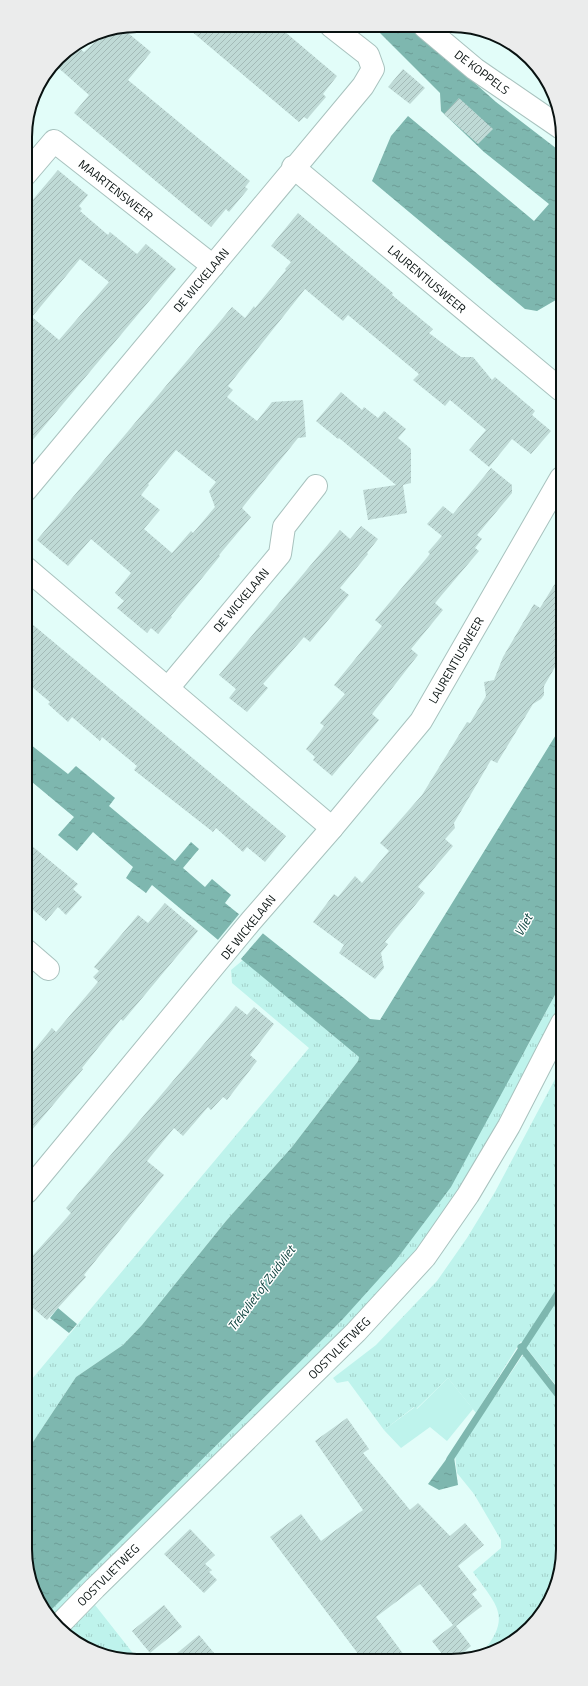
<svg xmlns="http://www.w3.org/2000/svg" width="588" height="1686" font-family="'Titillium Web',sans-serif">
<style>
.grass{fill:url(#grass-tufts)}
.pitch{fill:#bef3ec}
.water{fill:url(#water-ripples)}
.pier{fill:#e2fdf9}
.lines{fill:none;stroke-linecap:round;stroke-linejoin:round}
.stream{stroke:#7eb7af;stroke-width:7}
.building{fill:url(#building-hatch);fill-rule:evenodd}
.minor-casing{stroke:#a8c2be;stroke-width:24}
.minor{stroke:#fff;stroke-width:22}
.labels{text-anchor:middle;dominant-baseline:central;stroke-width:3;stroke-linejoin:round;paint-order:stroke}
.street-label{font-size:12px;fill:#091211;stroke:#fff}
.water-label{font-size:13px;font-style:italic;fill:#063d38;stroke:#fff}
.rim{fill:none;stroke:#091211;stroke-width:2}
</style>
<defs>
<pattern id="grass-tufts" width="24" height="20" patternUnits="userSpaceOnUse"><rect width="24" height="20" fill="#bef3ec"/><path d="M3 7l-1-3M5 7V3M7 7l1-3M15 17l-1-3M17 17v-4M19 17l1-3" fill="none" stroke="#a2cfc9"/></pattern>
<pattern id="water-ripples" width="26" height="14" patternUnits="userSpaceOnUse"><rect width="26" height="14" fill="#7eb7af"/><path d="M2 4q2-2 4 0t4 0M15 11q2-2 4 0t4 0" fill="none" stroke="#6c9c96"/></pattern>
<pattern id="building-hatch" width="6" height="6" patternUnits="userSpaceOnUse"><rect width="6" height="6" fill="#bfdad6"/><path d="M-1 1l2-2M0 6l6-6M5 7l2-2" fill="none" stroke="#a3bab7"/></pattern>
</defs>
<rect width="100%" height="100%" fill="#e2fdf9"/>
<!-- grass -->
<g class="grass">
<path d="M 243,960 L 359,1057 L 358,1061 L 292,1147 L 226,1221 L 142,1325 L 123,1345 L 76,1377 L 27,1451 L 27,1385 L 309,1048 L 232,983 L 231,970 Z"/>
<path d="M 562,982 L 562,1001 C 527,1067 493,1135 453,1198 C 431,1235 403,1267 374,1299 L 53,1619 L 49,1612 L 342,1320 L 527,1047 Z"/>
<path d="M 562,1066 L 563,1394 L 521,1341 L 476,1413 L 448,1378 L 416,1409 L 414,1407 L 384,1430 L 348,1381 L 337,1383 L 333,1378 L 376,1345 L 437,1281 L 467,1238 L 495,1192 Z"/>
<path d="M 523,1355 L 563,1405 L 563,1556 L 555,1592 L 535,1623 L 507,1646 L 483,1655 L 482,1653 C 513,1616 496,1605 473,1572 L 501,1548 L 501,1540 L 474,1494 L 457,1473 L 455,1455 Z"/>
<path d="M 95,1605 L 136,1657 L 138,1659 L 115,1659 L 67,1633 Z"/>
</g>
<!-- pitch -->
<path class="pitch" d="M 448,1378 L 473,1409 L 447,1441 L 430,1427 L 401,1448 L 384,1430 L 415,1407 L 417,1409 Z"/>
<!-- water -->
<g class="water">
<path d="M 374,27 L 412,27 L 496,102 L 561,152 L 561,297 L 537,311 L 525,309 L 372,181 L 391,136 L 408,116 L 534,221 L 549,204 L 484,152 L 441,111 L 440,93 Z"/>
<path d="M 562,725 L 562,982 L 451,1187 L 396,1260 L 342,1320 L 49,1612 L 27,1571 L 27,1451 L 76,1377 L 123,1345 L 142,1325 L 226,1221 L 292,1147 L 358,1061 L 359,1057 L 152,885 L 146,893 L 126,878 L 133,867 L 93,832 L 77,851 L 58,835 L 74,817 L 26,777 L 26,741 L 68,774 L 76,766 L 115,798 L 109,806 L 175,861 L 191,842 L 199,849 L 183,868 L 205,887 L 212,879 L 231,895 L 225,903 L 370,1019 L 380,1020 Z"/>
<path d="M 58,1308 L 77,1324 L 69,1333 L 50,1318 Z"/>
<path d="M 453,1450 L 458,1485 L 439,1490 L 428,1484 Z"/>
</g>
<!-- pier -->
<path class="pier" d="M 240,913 L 264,932 L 240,960 L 217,941 Z"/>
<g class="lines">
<!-- stream -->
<g class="stream">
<path d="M 521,1347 L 563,1401"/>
<path d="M 450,1459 L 562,1287"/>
</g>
</g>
<!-- building -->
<g class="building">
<path d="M 184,25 L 278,26 L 337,76 L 323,94 L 326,97 L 307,119 L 304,117 L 299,122 Z"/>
<path d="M 122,28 L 151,52 L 128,80 L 250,181 L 245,187 L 248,189 L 229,212 L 226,209 L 211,227 L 74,113 L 89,95 L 54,64 L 63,53 L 75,45 L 84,52 L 107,31 Z"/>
<path d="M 403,69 L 425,88 L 410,104 L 388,87 Z"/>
<path d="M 459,98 L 493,129 L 478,144 L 444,114 Z"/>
<path d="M 58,170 L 88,195 L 79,206 L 82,209 L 80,211 L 108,235 L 110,232 L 137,254 L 146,244 L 176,269 L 26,448 L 25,209 ZM 80,259 L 109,282 L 59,340 L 32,317 Z"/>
<path d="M 298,213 L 393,293 L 392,295 L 433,329 L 429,333 L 461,357 L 473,357 L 492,380 L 495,377 L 535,411 L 532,415 L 551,431 L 531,454 L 512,439 L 489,467 L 469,450 L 486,430 L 450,400 L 445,406 L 413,380 L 419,374 L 389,349 L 348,315 L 343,321 L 305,289 L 228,386 L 233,390 L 227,397 L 257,421 L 272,402 L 303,400 L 306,437 L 298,438 L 242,508 L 251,517 L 219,555 L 220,556 L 171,616 L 172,617 L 158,634 L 151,628 L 147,633 L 117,608 L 124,601 L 115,593 L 131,573 L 91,539 L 68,566 L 37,540 L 232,307 L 245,318 L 254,306 L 255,308 L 286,270 L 285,269 L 291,262 L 271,246 ZM 176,450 L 216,482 L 209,491 L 215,507 L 193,533 L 191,531 L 172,553 L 144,529 L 160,510 L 141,495 L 149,485 L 148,484 Z"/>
<path d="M 341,392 L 362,410 L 364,407 L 378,418 L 384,411 L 406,429 L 398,438 L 411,449 L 411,483 L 403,485 L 407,513 L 368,520 L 363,490 L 396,485 L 339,438 L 338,439 L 316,421 Z"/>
<path d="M 491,468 L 512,485 L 512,493 L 477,535 L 482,539 L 475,548 L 479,551 L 435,603 L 443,610 L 411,649 L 418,655 L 372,714 L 379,720 L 332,776 L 313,760 L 315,757 L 306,749 L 324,726 L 320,723 L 345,694 L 334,685 L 382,626 L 375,620 L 430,554 L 428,552 L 442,536 L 427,524 L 443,506 L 453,514 Z"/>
<path d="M 361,526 L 378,539 L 367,553 L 368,554 L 340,588 L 349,595 L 310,642 L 304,637 L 263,684 L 268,688 L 247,712 L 229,698 L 236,689 L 219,675 L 340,530 L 350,539 Z"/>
<path d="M 561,574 L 562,655 L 544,686 L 544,695 L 541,699 L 533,704 L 497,763 L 491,760 L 454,823 L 455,828 L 445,839 L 453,846 L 418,887 L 425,893 L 385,942 L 388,944 L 381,953 L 384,968 L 375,979 L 339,953 L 344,945 L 313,922 L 334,894 L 338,897 L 355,876 L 362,883 L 389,851 L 380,843 L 422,795 L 467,722 L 470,723 L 486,696 L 484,682 L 494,680 L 503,657 L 534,604 L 540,608 Z"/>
<path d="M 26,619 L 286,836 L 265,862 L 247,847 L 243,852 L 216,828 L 213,832 L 134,770 L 137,766 L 102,737 L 100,741 L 72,717 L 68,722 L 48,704 L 50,702 L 26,682 Z"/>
<path d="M 26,841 L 78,884 L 73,889 L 82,897 L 66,915 L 58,907 L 46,921 L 26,904 Z"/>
<path d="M 165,903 L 198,931 L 123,1021 L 121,1019 L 82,1068 L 83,1069 L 27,1136 L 27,1059 L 52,1028 L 56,1032 L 98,982 L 93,977 L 99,971 L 94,967 L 138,915 L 148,923 Z"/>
<path d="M 236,1006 L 247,1015 L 254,1007 L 274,1024 L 250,1055 L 257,1061 L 227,1100 L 223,1097 L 211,1110 L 208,1107 L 183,1136 L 174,1128 L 147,1161 L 164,1175 L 84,1275 L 86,1277 L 47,1320 L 27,1303 L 27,1262 L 71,1213 L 66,1208 Z"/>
<path d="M 347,1418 L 369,1449 L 363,1453 L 410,1510 L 418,1503 L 450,1536 L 465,1523 L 484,1545 L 458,1566 L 477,1590 L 472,1594 L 482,1606 L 456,1626 L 471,1646 L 456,1659 L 446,1659 L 432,1641 L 453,1625 L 420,1584 L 376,1617 L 407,1659 L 362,1659 L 270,1537 L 301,1514 L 321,1541 L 363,1510 L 315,1441 Z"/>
<path d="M 190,1529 L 215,1555 L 205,1564 L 212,1570 L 209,1572 L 217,1580 L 204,1593 L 164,1554 Z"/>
<path d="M 164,1605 L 182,1627 L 150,1653 L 132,1631 Z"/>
<path d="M 199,1635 L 219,1659 L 170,1659 Z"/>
</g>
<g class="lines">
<!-- minor casing -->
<g class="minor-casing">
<g id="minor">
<path d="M 425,27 L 475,69 L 561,128"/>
<path d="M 293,167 L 561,390"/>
<path d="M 25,175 L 54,141 L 213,266"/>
<path d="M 26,490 L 363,86 L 373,69 L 368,55 L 331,26"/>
<path d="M 26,568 L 332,828"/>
<path d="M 168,688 L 280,554 L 284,527 L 316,486"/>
<path d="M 26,950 L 48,969"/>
<path d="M 27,1192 L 251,921 L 332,828 L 421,721 L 561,478"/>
<path d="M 57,1627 L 95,1588 L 356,1332 L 425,1257 L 468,1195 L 509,1126 L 562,1023"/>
</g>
</g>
<!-- minor -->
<use href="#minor" class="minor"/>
</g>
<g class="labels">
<!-- street labels -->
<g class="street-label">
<text transform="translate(482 72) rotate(37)">DE KOPPELS</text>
<text transform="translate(116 190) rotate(38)">MAARTENSWEER</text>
<text transform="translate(427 279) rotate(40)">LAURENTIUSWEER</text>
<text transform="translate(201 280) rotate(-50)">DE WICKELAAN</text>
<text transform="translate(241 600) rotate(-50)">DE WICKELAAN</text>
<text transform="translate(456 660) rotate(-60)">LAURENTIUSWEER</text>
<text transform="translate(248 927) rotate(-51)">DE WICKELAAN</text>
<text transform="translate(339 1348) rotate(-45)">OOSTVLIETWEG</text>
<text transform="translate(108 1575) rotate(-45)">OOSTVLIETWEG</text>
</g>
<!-- water labels -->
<g class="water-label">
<text transform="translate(523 925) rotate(-61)">Vliet</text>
<text transform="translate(261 1288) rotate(-53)">Trekvliet of Zuidvliet</text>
</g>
</g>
<!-- crop -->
<path d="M0 0H588V1686H0ZM137 32H451A105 105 0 0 1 556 137V1549A105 105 0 0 1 451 1654H137A105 105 0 0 1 32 1549V137A105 105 0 0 1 137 32Z" fill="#ebecec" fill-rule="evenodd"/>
<path class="rim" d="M137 32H451A105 105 0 0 1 556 137V1549A105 105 0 0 1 451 1654H137A105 105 0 0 1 32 1549V137A105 105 0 0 1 137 32Z"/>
</svg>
